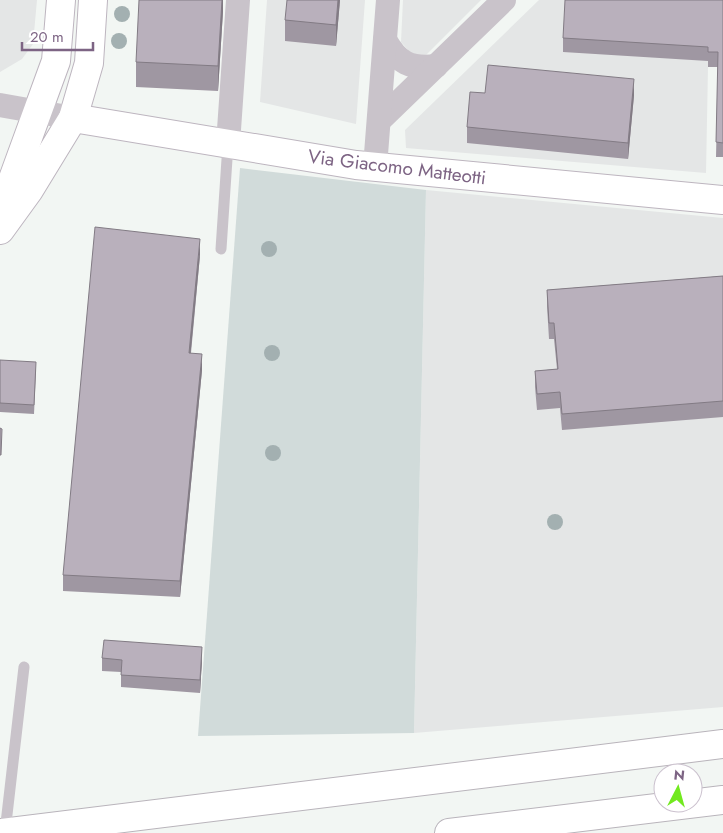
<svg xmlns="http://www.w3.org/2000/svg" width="723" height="833" font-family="Jost,sans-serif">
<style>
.built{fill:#e4e6e6}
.green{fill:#d1dbda}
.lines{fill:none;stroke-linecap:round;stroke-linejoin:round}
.secondary-casing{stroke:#bdb5bf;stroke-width:30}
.highway-casing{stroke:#b9b4bb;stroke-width:30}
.lane{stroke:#c9c3ca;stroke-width:11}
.street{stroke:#c9c3ca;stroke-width:24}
.secondary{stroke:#fff;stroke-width:28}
.highway{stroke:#fff;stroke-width:28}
.tree{fill:#a3b0b1}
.wall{fill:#9f97a2}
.shaded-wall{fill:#827b84}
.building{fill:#b9b0bc;stroke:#827b84}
.labels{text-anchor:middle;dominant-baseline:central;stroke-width:5;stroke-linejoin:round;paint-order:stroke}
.street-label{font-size:19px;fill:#7d6484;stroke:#fff}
</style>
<rect width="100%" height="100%" fill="#f2f6f3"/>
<!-- built -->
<g class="built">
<path d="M 0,0 L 37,0 L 33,44 L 22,59 L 0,72 Z"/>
<path d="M 267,0 L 365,0 L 356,124 L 260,102 Z"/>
<path d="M 403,0 L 481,0 L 419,62 L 401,42 Z"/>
<path d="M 539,0 L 723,0 L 723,67 L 708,67 L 706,173 L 406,148 L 405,130 Z"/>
<path d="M 426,190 L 723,218 L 723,707 L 414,733 Z"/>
</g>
<!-- green -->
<path class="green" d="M 240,168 L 426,190 L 414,733 L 198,736 Z"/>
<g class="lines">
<!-- secondary casing -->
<g class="secondary-casing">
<g id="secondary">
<path d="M 73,118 L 356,165 L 723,200"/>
<path d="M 0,207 L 10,187 L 56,61 L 61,0"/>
<path d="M 0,230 L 29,190 L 73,118 L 89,63 L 93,0"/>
</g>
</g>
<!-- highway casing -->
<g class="highway-casing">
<g id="highway">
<path d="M 2,833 L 723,744"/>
<path d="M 449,833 L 723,800"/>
</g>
</g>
<!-- lane -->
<g class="lane">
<path d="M 221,249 L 228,144"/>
<path d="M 5,832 L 24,667"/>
</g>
<!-- street -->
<g class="street">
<path d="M 385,40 C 398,63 410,69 436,66"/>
<path d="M 0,105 L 73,118"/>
<path d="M 379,121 L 504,0"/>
<path d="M 228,144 L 238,0"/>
<path d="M 375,167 L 388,0"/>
</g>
<!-- secondary -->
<use href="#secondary" class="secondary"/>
<!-- highway -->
<use href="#highway" class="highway"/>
</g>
<!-- trees -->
<g class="tree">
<circle cx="122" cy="14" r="8"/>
<circle cx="119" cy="41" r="8"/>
<circle cx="269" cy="249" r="8"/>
<circle cx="272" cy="353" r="8"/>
<circle cx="273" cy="453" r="8"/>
<circle cx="555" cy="522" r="8"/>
</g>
<!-- wall -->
<g class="wall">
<path d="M 223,0 L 223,11 L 218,91 L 136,87 L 136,62 Z"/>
<path d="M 340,0 L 336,46 L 285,41 L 285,20 Z"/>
<path d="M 723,0 L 723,157 L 716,157 L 718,67 L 708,67 L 708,61 L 563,52 L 563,38 Z"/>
<path d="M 485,93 L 634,95 L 628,159 L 467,143 L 467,127 Z"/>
<path d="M 200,255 L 191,353 L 202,370 L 180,597 L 63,591 L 63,575 Z"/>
<path d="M 723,276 L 723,417 L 562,430 L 560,408 L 537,410 L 535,387 L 535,371 L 557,369 L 554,339 L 549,339 L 547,306 L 547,290 Z"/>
<path d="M 0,360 L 36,370 L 34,414 L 0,412 Z"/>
<path d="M 102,658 L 202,660 L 200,693 L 121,687 L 121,672 L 102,671 Z"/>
</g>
<!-- shaded-wall -->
<g class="shaded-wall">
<path d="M 222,0 L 223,0 L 223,11 L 218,91 L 218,66 Z"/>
<path d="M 338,0 L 340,0 L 336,46 L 336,25 Z"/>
<path d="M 634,79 L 634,95 L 628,159 L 628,143 Z"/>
<path d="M 200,239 L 200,255 L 189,369 L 189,353 Z"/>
<path d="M 202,354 L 202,370 L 180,597 L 180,581 Z"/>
<path d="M 202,647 L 202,660 L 200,693 L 200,680 Z"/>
</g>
<!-- building -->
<g class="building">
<path d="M 139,0 L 222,0 L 218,66 L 136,62 Z"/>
<path d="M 287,0 L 338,0 L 336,25 L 285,20 Z"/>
<path d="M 565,0 L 723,0 L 723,143 L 716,142 L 718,52 L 708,52 L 708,47 L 563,38 Z"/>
<path d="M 488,65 L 634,79 L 628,143 L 467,127 L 470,92 L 485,93 Z"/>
<path d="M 95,227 L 200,239 L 189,353 L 202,354 L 180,581 L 63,575 Z"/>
<path d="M 723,276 L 723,401 L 562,414 L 560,392 L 537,394 L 535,371 L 558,369 L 554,323 L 549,323 L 547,290 Z"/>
<path d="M 0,360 L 36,362 L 34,405 L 0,403 Z"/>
<path d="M 0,428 L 2,429 L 1,455 L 0,455 Z"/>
<path d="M 104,640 L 202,647 L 200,680 L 121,675 L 122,660 L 102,658 Z"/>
</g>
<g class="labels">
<!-- street labels -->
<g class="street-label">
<text transform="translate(397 167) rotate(7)">Via Giacomo Matteotti</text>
</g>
</g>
<!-- north arrow -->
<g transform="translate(678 788) rotate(6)"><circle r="24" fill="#ffffff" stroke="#cbc1ce"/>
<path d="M0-4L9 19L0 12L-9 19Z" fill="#72e91f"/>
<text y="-8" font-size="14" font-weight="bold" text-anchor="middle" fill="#7d6484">N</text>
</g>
<!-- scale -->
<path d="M22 42v8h71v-8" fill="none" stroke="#7d6484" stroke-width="2.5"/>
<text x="30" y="42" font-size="15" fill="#7d6484" stroke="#ffffff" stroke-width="4" paint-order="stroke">20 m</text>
</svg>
